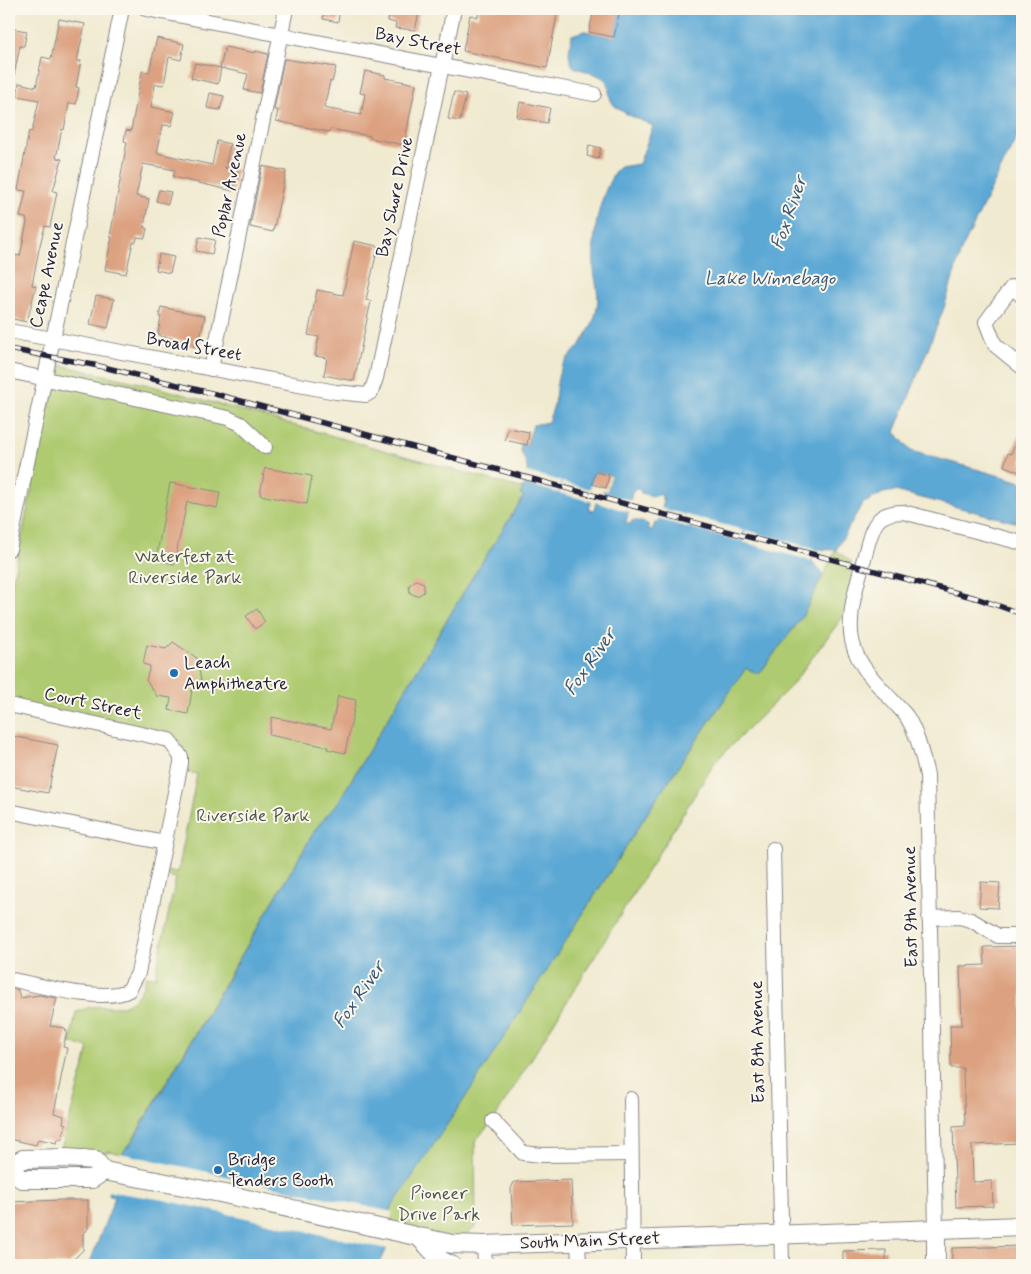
<svg xmlns="http://www.w3.org/2000/svg" width="1031" height="1274" font-family="Mynerve,sans-serif">
<style>
.green{fill:#afcb71;stroke:#687656}
.water{fill:#5ca8d5;stroke:#3f6588;fill-rule:evenodd}
.pier{fill:#f0ead0}
.building{fill:#dca180}
.lines{fill:none;stroke-linecap:round;stroke-linejoin:round}
.minor-casing{stroke:#898686;stroke-width:16}
.major-casing{stroke:#898686;stroke-width:20}
.minor{stroke:#fff;stroke-width:14}
.major{stroke:#fff;stroke-width:18}
.rail-casing{stroke:#22223b;stroke-width:5.5}
.rail{stroke:#fbf7ec;stroke-width:4;stroke-dasharray:11;stroke-linecap:butt}
.poi-dot{fill:#1f6fb2;stroke:#fbf7ec;stroke-width:2}
.labels{text-anchor:middle;dominant-baseline:central;stroke-width:4;stroke-linejoin:round;paint-order:stroke}
.street-label{font-size:18px;fill:#22223b;stroke:#fbf7ec}
.park-label{font-size:18px;fill:#4c554b;stroke:#fbf7ec}
.poi-label{font-size:18px;fill:#22223b;stroke:#fbf7ec;text-anchor:start}
.water-label{font-size:19px;font-style:italic;fill:#395879;stroke:#fbf7ec}
</style>
<rect width="100%" height="100%" fill="#fbf7ec"/>
<filter id="ink" filterUnits="userSpaceOnUse"><feTurbulence type="fractalNoise" baseFrequency=".02" numOctaves="2"/><feDisplacementMap in="SourceGraphic" scale="10" xChannelSelector="R" yChannelSelector="G"/><feConvolveMatrix kernelMatrix="1 2 1 2 8 2 1 2 1" color-interpolation-filters="sRGB"/></filter>
<filter id="wash" filterUnits="userSpaceOnUse"><feTurbulence type="fractalNoise" baseFrequency=".0096" numOctaves="4" result="noise"/><feDisplacementMap in="SourceGraphic" scale="20" xChannelSelector="R" yChannelSelector="G"/><feGaussianBlur stdDeviation="1.12" result="paint"/><feColorMatrix in="noise" values="0 0 0 0 0 0 0 0 0 0 0 0 0 0 0 0 0 1.4 0 .05"/><feComposite in="paint" operator="in"/></filter>
<g filter="url(#wash)">
<rect width="100%" height="100%" fill="#f0ead0"/>
<!-- green -->
<g class="green">
<path d="M 60,365 L 149,385 L 524,489 L 524,496 L 472,578 L 337,804 L 317,827 L 128,1147 L 127,1147 L 122,1154 L 109,1151 L 105,1153 L 76,1149 L 61,1149 L 89,1048 L 70,1043 L 76,1012 C 81,1011 86,1008 91,1007 C 98,1006 104,1007 111,1007 C 131,1007 142,995 146,976 L 155,977 L 176,878 L 167,876 L 167,874 L 168,871 L 178,872 L 197,774 L 187,772 C 189,757 185,747 174,737 L 9,702 L 9,598 L 47,415 Z"/>
<path d="M 836,550 L 851,562 L 851,606 L 791,686 L 715,762 L 493,1121 L 475,1141 L 476,1227 L 452,1244 L 388,1229 L 389,1211 L 577,923 L 659,795 L 746,668 L 759,674 L 802,617 Z"/>
</g>
<!-- water -->
<path class="water" d="M 599,9 L 676,9 L 678,14 L 682,14 L 684,9 L 1022,9 L 1022,126 L 961,251 L 944,308 L 895,432 L 911,451 L 1022,482 L 1022,524 L 895,491 L 883,493 L 862,504 L 836,550 L 815,549 L 812,561 L 823,575 L 802,617 L 759,674 L 746,668 L 659,795 L 465,1098 L 389,1211 L 386,1250 L 379,1265 L 89,1265 L 115,1197 L 108,1194 C 113,1177 118,1161 127,1146 L 129,1147 L 317,827 L 337,804 L 472,578 L 524,496 L 520,494 C 526,487 529,472 526,463 C 523,454 520,454 521,444 L 527,445 L 533,425 L 548,422 C 550,416 553,410 554,404 C 557,390 556,375 564,363 C 568,356 575,352 579,346 C 587,336 595,320 597,308 C 600,295 595,282 594,269 C 592,235 598,199 616,170 L 620,167 L 639,164 L 653,126 C 640,119 625,115 615,106 C 608,99 610,92 608,84 C 604,74 583,71 574,67 C 566,58 570,45 572,35 L 584,31 L 591,32 ZM 595,472 L 611,476 L 607,491 L 600,489 L 594,510 L 591,511 L 589,508 L 595,488 L 591,486 ZM 636,488 L 640,490 L 641,493 L 655,497 L 657,494 L 662,495 L 662,500 L 664,501 L 658,523 L 655,523 L 652,530 L 648,530 L 648,524 L 633,520 L 630,524 L 626,523 L 632,492 Z"/>
<!-- pier -->
<g class="pier">
<path d="M 526,472 L 561,481 L 558,493 L 523,483 Z"/>
<path d="M 595,472 L 611,476 L 607,491 L 603,490 L 602,492 L 633,501 L 630,512 L 594,502 L 598,488 L 605,488 L 608,477 L 597,475 L 594,485 L 597,488 L 594,502 L 559,493 L 562,482 L 590,489 Z"/>
<path d="M 660,508 L 744,530 L 740,541 L 657,519 Z"/>
<path d="M 746,530 L 779,539 L 778,546 L 779,539 L 815,549 L 812,561 L 743,542 Z"/>
<path d="M 120,1153 L 392,1212 L 387,1249 L 164,1200 L 106,1191 L 112,1171 Z"/>
</g>
<g id="blocks">
<!-- building -->
<g class="building">
<path d="M 325,9 L 340,9 L 338,22 L 323,19 Z"/>
<path d="M 390,9 L 419,13 L 415,30 L 395,28 L 396,23 L 388,21 Z"/>
<path d="M 479,9 L 558,9 L 547,68 L 463,51 L 470,15 L 478,17 Z"/>
<path d="M 594,9 L 619,14 L 614,37 L 589,32 Z"/>
<path d="M 59,19 L 85,24 L 77,61 L 81,61 L 76,87 L 79,88 L 76,104 L 69,103 L 64,130 L 62,129 L 56,158 L 62,159 L 53,191 L 57,192 L 50,227 L 45,226 L 39,249 L 32,285 L 36,286 L 27,322 L 9,318 L 9,254 L 20,256 L 27,222 L 26,218 L 20,217 L 26,191 L 18,190 L 29,131 L 32,132 L 39,100 L 17,96 L 19,83 L 36,87 L 42,57 L 51,59 Z"/>
<path d="M 9,28 L 27,31 L 24,46 L 20,46 L 14,75 L 9,75 Z"/>
<path d="M 157,38 L 184,44 L 181,60 L 169,57 L 164,85 L 157,84 L 155,85 L 151,107 L 175,112 L 171,126 L 163,125 L 157,153 L 212,165 L 217,141 L 230,144 L 225,168 L 237,170 L 233,191 L 173,177 L 175,170 L 143,164 L 136,196 L 149,199 L 144,227 L 147,228 L 145,238 L 137,237 L 136,242 L 133,242 L 126,274 L 105,270 L 112,237 L 110,237 L 127,142 L 124,141 L 126,130 L 131,131 L 142,71 L 149,72 Z"/>
<path d="M 225,47 L 255,53 L 255,51 L 268,54 L 260,93 L 244,90 L 248,74 L 220,68 Z"/>
<path d="M 284,59 L 336,67 L 332,82 L 330,81 L 324,108 L 361,115 L 365,94 L 360,93 L 365,71 L 385,75 L 385,78 L 416,84 L 404,145 L 370,138 L 370,136 L 330,129 L 329,132 L 276,121 L 278,110 L 274,110 Z"/>
<path d="M 195,63 L 221,68 L 218,84 L 191,78 Z"/>
<path d="M 454,92 L 466,95 L 460,121 L 448,119 Z"/>
<path d="M 210,93 L 224,96 L 220,110 L 207,108 Z"/>
<path d="M 520,102 L 550,108 L 547,123 L 517,117 Z"/>
<path d="M 589,145 L 601,148 L 598,159 L 587,156 Z"/>
<path d="M 262,166 L 286,171 L 273,232 L 250,227 Z"/>
<path d="M 159,190 L 171,192 L 168,204 L 156,201 Z"/>
<path d="M 199,237 L 215,240 L 212,254 L 196,251 Z"/>
<path d="M 354,241 L 378,246 L 366,300 L 371,301 L 354,381 L 324,375 L 327,358 L 315,356 L 319,337 L 308,335 L 317,290 L 343,295 Z"/>
<path d="M 159,254 L 174,257 L 170,273 L 156,270 Z"/>
<path d="M 96,296 L 114,299 L 108,328 L 90,324 Z"/>
<path d="M 161,307 L 205,316 L 198,347 L 184,344 L 185,341 L 160,336 L 160,334 L 158,334 L 161,317 L 159,317 Z"/>
<path d="M 508,428 L 529,432 L 527,445 L 505,440 Z"/>
<path d="M 1022,428 L 1022,473 L 1004,466 L 1008,453 L 1011,454 Z"/>
<path d="M 265,468 L 312,476 L 307,504 L 260,495 Z"/>
<path d="M 595,472 L 609,475 L 606,488 L 592,484 Z"/>
<path d="M 170,483 L 220,492 L 217,508 L 187,502 L 174,564 L 156,560 Z"/>
<path d="M 416,580 L 424,583 L 424,592 L 417,596 L 410,593 L 409,585 Z"/>
<path d="M 257,609 L 265,622 L 255,629 L 246,616 Z"/>
<path d="M 173,642 L 197,658 L 202,687 L 192,690 L 188,714 L 169,710 L 171,698 L 157,696 L 146,680 L 150,666 L 143,664 L 147,645 L 166,649 Z"/>
<path d="M 338,696 L 356,700 L 345,753 L 327,749 L 328,747 L 269,735 L 272,717 L 331,729 Z"/>
<path d="M 12,736 L 58,745 L 48,793 L 9,786 L 9,754 Z"/>
<path d="M 981,882 L 1000,883 L 998,908 L 979,907 Z"/>
<path d="M 1022,946 L 1022,1143 L 972,1145 L 973,1182 L 992,1181 L 993,1206 L 956,1207 L 953,1127 L 965,1126 L 963,1068 L 951,1068 L 950,1025 L 962,1025 L 960,966 L 985,965 L 984,947 Z"/>
<path d="M 9,988 L 18,990 L 20,998 L 39,995 L 57,998 L 50,1026 L 65,1028 L 67,1033 L 63,1047 L 67,1048 L 54,1113 L 64,1116 L 63,1123 L 66,1124 L 62,1139 L 58,1139 L 57,1143 L 38,1139 L 36,1145 L 9,1139 Z"/>
<path d="M 571,1180 L 573,1223 L 513,1225 L 511,1189 L 514,1182 Z"/>
<path d="M 61,1200 L 88,1200 L 88,1229 L 83,1234 L 83,1250 L 69,1264 L 9,1265 L 9,1202 Z"/>
<path d="M 1022,1246 L 1022,1265 L 952,1265 L 952,1248 Z"/>
<path d="M 886,1250 L 886,1265 L 843,1265 L 843,1251 Z"/>
</g>
</g>
</g>
<g filter="url(#ink)">
<use href="#blocks" fill-opacity="0" stroke="#898686" stroke-width="1"/>
<g class="lines">
<!-- minor casing -->
<g class="minor-casing">
<g id="minor">
<path d="M 146,9 L 442,66 L 594,94"/>
<path d="M 1022,296 L 1012,287 L 986,322 L 995,345 L 1022,367"/>
<path d="M 9,331 L 336,392 L 366,395 L 371,392 L 376,378 L 454,9"/>
<path d="M 211,369 L 286,9"/>
<path d="M 9,371 L 228,418 L 241,424 L 265,447"/>
<path d="M 9,549 L 122,9"/>
<path d="M 9,705 L 169,740 L 181,757 L 181,763 L 138,973 L 129,990 C 105,1004 38,985 9,979"/>
<path d="M 9,811 L 165,843"/>
<path d="M 773,849 L 782,1265"/>
<path d="M 929,918 L 959,917 L 971,920 L 998,936 L 1022,936"/>
<path d="M 631,1099 L 633,1265"/>
<path d="M 493,1121 L 523,1153 L 542,1155 L 631,1154"/>
<path d="M 936,1230 L 927,775 C 922,755 918,735 907,717 C 903,711 897,706 892,700 C 874,681 853,661 851,633 C 849,604 860,575 867,547 C 873,525 877,512 903,512 L 1022,543"/>
<path d="M 578,1241 L 579,1265"/>
<path d="M 484,1245 L 485,1265"/>
</g>
</g>
<!-- major casing -->
<g class="major-casing">
<g id="major">
<path d="M 9,1166 L 23,1159 L 66,1158 L 95,1160 L 104,1171"/>
<path d="M 9,1171 L 22,1179 L 92,1179 L 104,1171"/>
<path d="M 104,1171 L 220,1193 L 452,1244 L 484,1245 L 1022,1226"/>
<path d="M 936,1230 L 936,1265"/>
<path d="M 420,1238 L 442,1261 L 451,1265"/>
</g>
</g>
<!-- minor -->
<use href="#minor" class="minor"/>
<!-- major -->
<use href="#major" class="major"/>
<!-- rail casing -->
<g class="rail-casing">
<path id="rail" d="M 9,349 L 99,366 L 215,394 L 976,598 L 1022,614"/>
</g>
<!-- rail -->
<use href="#rail" class="rail"/>
</g>
</g>
<!-- markers -->
<g class="poi-dot">
<circle cx="174" cy="673" r="5"/>
<circle cx="218" cy="1170" r="5"/>
</g>
<g class="labels">
<!-- street labels -->
<g class="street-label">
<text transform="translate(418 42) rotate(11)">Bay Street</text>
<text transform="translate(230 185) rotate(-78)">Poplar Avenue</text>
<text transform="translate(395 197) rotate(-78)">Bay Shore Drive</text>
<text transform="translate(47 275) rotate(-78)">Ceape Avenue</text>
<text transform="translate(194 347) rotate(10)">Broad Street</text>
<text transform="translate(93 704) rotate(12)">Court Street</text>
<text transform="translate(911 907) rotate(-91)">East 9th Avenue</text>
<text transform="translate(758 1042) rotate(-91)">East 8th Avenue</text>
<text transform="translate(590 1241) rotate(-2)">South Main Street</text>
</g>
<!-- park labels -->
<g class="park-label">
<text x="185" y="557">Waterfest at<tspan x="185" dy="21">Riverside Park</tspan></text>
<text x="253" y="816">Riverside Park</text>
<text x="439" y="1194">Pioneer<tspan x="439" dy="21">Drive Park</tspan></text>
</g>
<!-- poi labels -->
<g class="poi-label">
<text x="184" y="663">Leach<tspan x="184" dy="21">Amphitheatre</tspan></text>
<text x="228" y="1160">Bridge<tspan x="228" dy="21">Tenders Booth</tspan></text>
</g>
<!-- water labels -->
<g class="water-label">
<text transform="translate(789 213) rotate(-71)">Fox River</text>
<text x="770" y="278">Lake Winnebago</text>
<text transform="translate(590 662) rotate(-55)">Fox River</text>
<text transform="translate(359 995) rotate(-55)">Fox River</text>
</g>
</g>
<!-- margin -->
<rect width="1031" height="1274" fill="none" stroke="#fbf7ec" stroke-width="30"/>
</svg>
